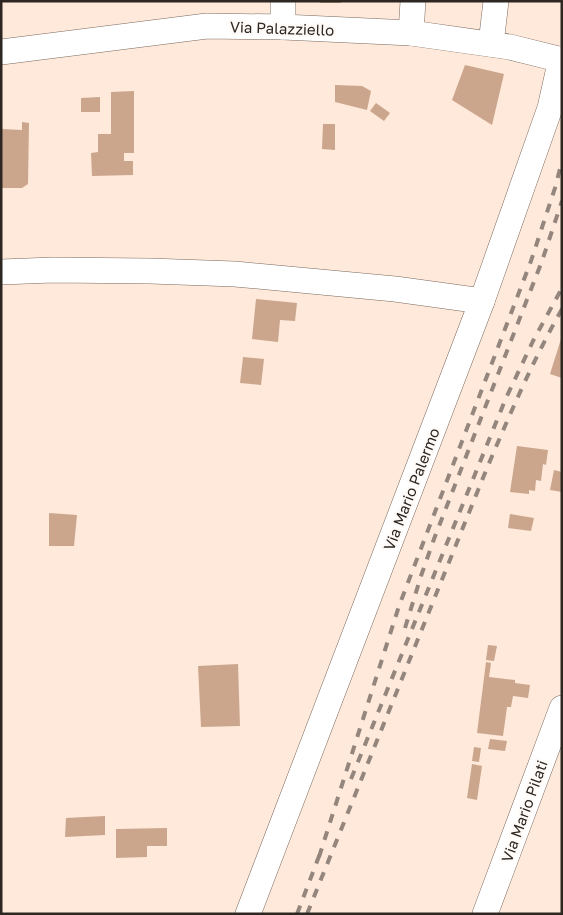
<svg xmlns="http://www.w3.org/2000/svg" width="563" height="915" font-family="'Golos Text',sans-serif">
<style>
.building{fill:#cba68d}
.lines{fill:none;stroke-linecap:round;stroke-linejoin:round}
.minor-casing{stroke:#7b695d;stroke-width:26}
.minor{stroke:#fff;stroke-width:25}
.rail{stroke:#94867d;stroke-width:4;stroke-dasharray:9 9;stroke-linecap:butt}
.labels{text-anchor:middle;dominant-baseline:central;stroke-width:4.5;stroke-linejoin:round;paint-order:stroke}
.street-label{font-size:15px;fill:#2d2621;stroke:#fefaf7}
</style>
<rect width="100%" height="100%" fill="#fee9db"/>
<!-- building -->
<g class="building">
<rect x="320" y="1" width="21" height="2"/>
<path d="M 465,65 L 504,74 L 492,125 L 452,100 Z"/>
<path d="M 335,85 L 362,86 L 371,91 L 367,110 L 335,102 Z"/>
<path d="M 134,91 L 134,153 L 124,153 L 124,161 L 133,161 L 133,175 L 92,176 L 91,153 L 98,152 L 98,134 L 111,134 L 111,92 Z"/>
<path d="M 100,97 L 100,112 L 81,112 L 81,98 Z"/>
<path d="M 376,103 L 390,113 L 384,121 L 370,111 Z"/>
<path d="M 22,122 L 29,123 L 28,184 L 22,188 L 1,188 L 1,129 L 22,130 Z"/>
<path d="M 323,124 L 335,124 L 335,150 L 322,149 Z"/>
<path d="M 256,299 L 297,303 L 295,321 L 280,320 L 278,342 L 252,339 Z"/>
<path d="M 561,339 L 562,339 L 562,378 L 550,374 Z"/>
<path d="M 243,357 L 264,359 L 261,385 L 240,383 Z"/>
<path d="M 517,446 L 548,450 L 546,465 L 543,464 L 541,481 L 536,480 L 535,491 L 529,490 L 529,494 L 510,492 Z"/>
<path d="M 554,470 L 562,472 L 562,492 L 550,490 Z"/>
<path d="M 49,513 L 77,515 L 74,546 L 49,546 Z"/>
<path d="M 510,514 L 534,518 L 531,531 L 508,528 Z"/>
<path d="M 488,645 L 497,646 L 494,661 L 486,660 Z"/>
<path d="M 486,662 L 491,663 L 489,677 L 515,680 L 515,683 L 530,685 L 528,698 L 513,696 L 511,707 L 507,707 L 503,736 L 477,733 Z"/>
<path d="M 238,664 L 240,726 L 201,727 L 198,666 Z"/>
<path d="M 490,739 L 507,741 L 505,751 L 488,749 Z"/>
<path d="M 474,747 L 481,748 L 479,762 L 472,761 Z"/>
<path d="M 472,764 L 482,766 L 477,800 L 467,798 Z"/>
<path d="M 105,816 L 105,835 L 65,837 L 66,818 Z"/>
<path d="M 167,828 L 167,846 L 147,846 L 147,857 L 116,858 L 116,829 Z"/>
</g>
<g class="lines">
<!-- minor casing -->
<g class="minor-casing">
<g id="minor">
<path d="M 283,27 L 283,1"/>
<path d="M 411,33 L 413,1"/>
<path d="M 491,44 L 496,1"/>
<path d="M 1,52 L 207,26 L 283,27 L 411,33 L 510,47 L 562,60"/>
<path d="M 1,272 L 53,270 L 150,271 L 235,274 L 395,289 L 482,301"/>
<path d="M 248,914 L 482,301 L 550,108 L 561,59"/>
<path d="M 485,914 L 562,708"/>
</g>
</g>
<!-- minor -->
<use href="#minor" class="minor"/>
<!-- rail -->
<g class="rail">
<path d="M 405,628 L 421,576 L 434,539 L 542,261 L 562,201"/>
<path d="M 351,779 L 506,398 L 533,341 L 562,288"/>
<path d="M 319,857 L 399,606 L 531,261 L 555,188 L 562,161"/>
<path d="M 297,914 L 321,851"/>
<path d="M 307,914 L 487,468 C 510,414 533,360 562,309"/>
</g>
</g>
<g class="labels">
<!-- street labels -->
<g class="street-label">
<text transform="translate(282 28) rotate(2)">Via Palazziello</text>
<text transform="translate(411 489) rotate(-69)">Via Mario Palermo</text>
<text transform="translate(524 811) rotate(-70)">Via Mario Pilati</text>
</g>
</g>
<!-- border -->
<rect width="563" height="915" fill="none" stroke="#2d2621" stroke-width="5"/>
</svg>
